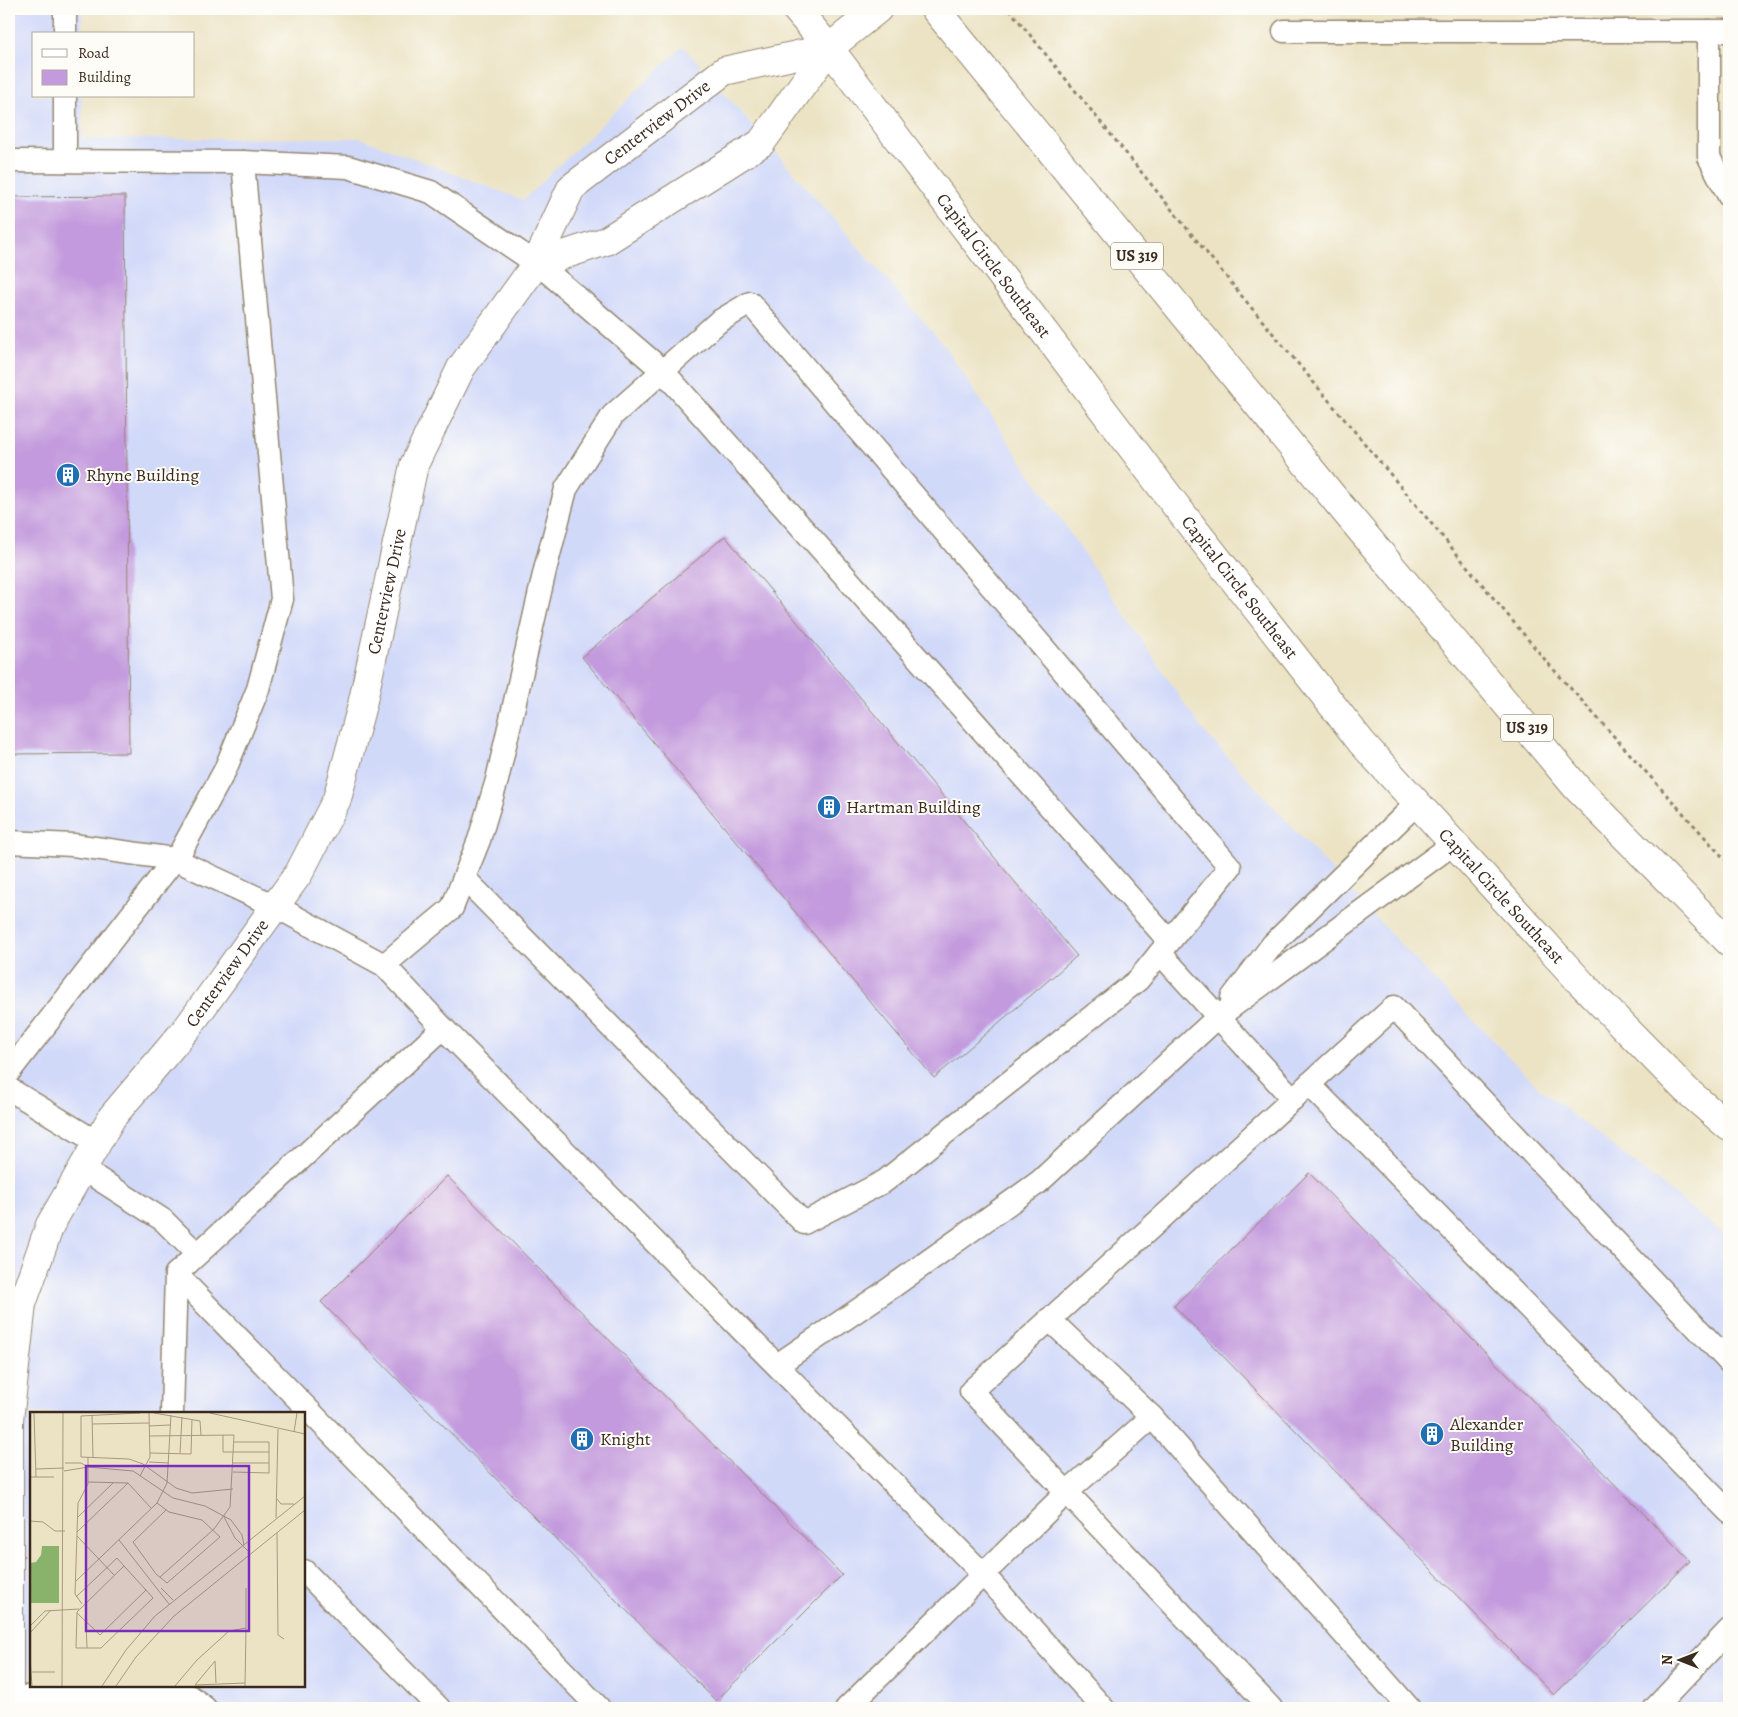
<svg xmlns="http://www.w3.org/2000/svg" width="1738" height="1717" font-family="Alegreya,serif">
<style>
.built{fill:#d1d9f9;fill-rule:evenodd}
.building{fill:#c39add}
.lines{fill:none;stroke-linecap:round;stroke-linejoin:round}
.lane-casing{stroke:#948671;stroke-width:25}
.street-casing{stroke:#948671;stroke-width:30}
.primary-casing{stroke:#948671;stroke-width:30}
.path{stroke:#948671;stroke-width:3;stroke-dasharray:4 4;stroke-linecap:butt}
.lane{stroke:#fff;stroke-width:22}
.street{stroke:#fff;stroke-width:28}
.primary{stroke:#fff;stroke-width:28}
.labels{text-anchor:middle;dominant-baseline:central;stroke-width:4;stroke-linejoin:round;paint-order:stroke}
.shield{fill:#fdfcf7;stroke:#75695f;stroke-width:1}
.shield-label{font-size:16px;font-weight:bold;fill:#3b2a1e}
.street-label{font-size:18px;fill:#3b2a1e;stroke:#fdfcf7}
.poi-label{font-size:18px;fill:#3b2a1e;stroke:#fdfcf7;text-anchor:start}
.inset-road{fill:none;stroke:#a59982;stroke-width:1}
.view{fill:#7b2cbf;fill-opacity:0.15;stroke:#7b2cbf;stroke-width:2.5}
.inset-edge{fill:none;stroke:#3b2a1e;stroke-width:2.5}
</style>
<rect width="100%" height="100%" fill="#fdfcf7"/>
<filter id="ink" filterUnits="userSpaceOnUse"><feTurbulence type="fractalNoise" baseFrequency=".02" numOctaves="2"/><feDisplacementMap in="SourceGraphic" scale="10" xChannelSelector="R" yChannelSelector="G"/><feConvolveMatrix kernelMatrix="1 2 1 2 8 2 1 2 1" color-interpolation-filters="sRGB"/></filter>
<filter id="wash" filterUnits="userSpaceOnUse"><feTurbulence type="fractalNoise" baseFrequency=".0096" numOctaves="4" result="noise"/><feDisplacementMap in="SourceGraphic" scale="20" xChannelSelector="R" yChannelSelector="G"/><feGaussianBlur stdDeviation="1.12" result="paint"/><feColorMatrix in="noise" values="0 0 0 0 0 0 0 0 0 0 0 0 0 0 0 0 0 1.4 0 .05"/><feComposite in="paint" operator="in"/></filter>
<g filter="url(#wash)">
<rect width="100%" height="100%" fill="#ece3c4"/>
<!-- built -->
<path class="built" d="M 9,9 L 82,9 L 82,34 L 34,34 L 34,96 L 82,96 L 82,139 L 360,138 L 523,200 L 683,46 L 943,344 L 1201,728 L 1401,945 L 1539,1088 L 1729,1238 L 1729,1708 L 9,1708 ZM 31,1413 L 304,1413 L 304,1686 L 31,1686 Z"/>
<g id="blocks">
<!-- building -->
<g class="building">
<path d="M 125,196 L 129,753 L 9,754 L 9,197 Z"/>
<path d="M 725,536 L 1077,956 L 934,1078 L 582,657 Z"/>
<path d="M 1309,1173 L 1690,1561 L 1554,1695 L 1174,1306 Z"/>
<path d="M 447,1176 L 842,1575 L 716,1701 L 321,1302 Z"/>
</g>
</g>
</g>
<g filter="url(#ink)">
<use href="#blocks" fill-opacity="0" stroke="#948671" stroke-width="1"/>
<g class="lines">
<!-- lane casing -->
<g class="lane-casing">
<g id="lane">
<path d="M 1284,31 L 1709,31"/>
<path d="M 1729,31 L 1709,31 L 1709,157 L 1729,196"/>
<path d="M 65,34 L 65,9"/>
<path d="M 9,161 L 243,162 L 348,167 L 431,192 L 543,268 L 662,370 L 1169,941"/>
<path d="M 65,161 L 65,96"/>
<path d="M 9,842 L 73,845 L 174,859 L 275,906 L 384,965 L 443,1028 L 983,1574 L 1103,1708"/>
<path d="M 1160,953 L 1293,1099"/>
<path d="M 384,965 L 452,908 L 479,840 L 497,780 L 545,570 L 566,489 L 613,415 L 718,322 L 750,303 L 1230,867 L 1138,980 L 885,1181 L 804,1223 L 464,878"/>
<path d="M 1232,998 L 1273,944 L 1416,804"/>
<path d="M 9,1072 L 181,851 L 225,770 L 258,689 L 282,599 L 243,162"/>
<path d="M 1309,1084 L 1729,1512"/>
<path d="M 9,1089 L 98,1143"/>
<path d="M 83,1169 L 163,1220 L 197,1254"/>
<path d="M 176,1274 L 599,1708"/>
<path d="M 1049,1319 L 1152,1417 L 1409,1708"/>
<path d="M 777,1365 L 892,1287 L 1039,1182 L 1218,1017 L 1453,844"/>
<path d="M 172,1413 L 176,1274 L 443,1028"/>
<path d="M 304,1571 L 439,1708"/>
<path d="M 9,1697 L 190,1696 L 205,1708"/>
<path d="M 847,1708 L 1067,1492 L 1152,1417"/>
<path d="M 1271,1708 L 971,1391 L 1394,1007 L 1729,1362"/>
<path d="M 1655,1708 L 1729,1630"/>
</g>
</g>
<!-- street casing -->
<g class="street-casing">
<g id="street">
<path d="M 536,264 L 606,241 L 761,143 L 829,48 L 878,9"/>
<path id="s1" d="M 15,1708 L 9,1697 L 9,1420 L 22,1304 L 50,1225 L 112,1117 L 188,1027 L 299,873 L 337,799 L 362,705 L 414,465 L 461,368 L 536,264 L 571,188 L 724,71 L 829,48"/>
</g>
</g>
<!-- primary casing -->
<g class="primary-casing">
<g id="primary">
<path id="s2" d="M 796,9 L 829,48 L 1176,506 L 1362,743 L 1582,984 L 1686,1090 L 1729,1127"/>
<path d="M 935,9 L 1338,503 L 1577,788 L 1729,942"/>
</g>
</g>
<!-- path -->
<path class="path" d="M 1009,9 L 1245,300 L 1546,661 L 1729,864"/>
<!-- lane -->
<use href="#lane" class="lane"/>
<!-- street -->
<use href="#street" class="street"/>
<!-- primary -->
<use href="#primary" class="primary"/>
</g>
</g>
<!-- icons -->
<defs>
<g id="building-disc" transform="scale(1.25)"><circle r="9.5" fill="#1f6fb2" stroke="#fdfcf7"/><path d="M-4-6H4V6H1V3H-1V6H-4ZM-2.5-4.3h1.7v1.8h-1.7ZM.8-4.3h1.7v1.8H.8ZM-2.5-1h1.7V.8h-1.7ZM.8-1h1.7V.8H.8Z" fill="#fff"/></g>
</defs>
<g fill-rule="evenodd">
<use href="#building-disc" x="68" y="475"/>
<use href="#building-disc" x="829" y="807"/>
<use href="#building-disc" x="1432" y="1434"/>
<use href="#building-disc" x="582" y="1439"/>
</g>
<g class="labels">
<!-- shield labels -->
<g class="shield">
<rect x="1111" y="242.5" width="52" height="27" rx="4"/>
<rect x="1501" y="714.5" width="52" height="27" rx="4"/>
</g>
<g class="shield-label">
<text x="1137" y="256">US 319</text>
<text x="1527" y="728">US 319</text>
</g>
<!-- street labels -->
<g class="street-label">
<text stroke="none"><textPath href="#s1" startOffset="1776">Centerview Drive</textPath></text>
<text stroke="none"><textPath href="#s2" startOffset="324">Capital Circle Southeast</textPath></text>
<text stroke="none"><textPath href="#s2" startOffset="729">Capital Circle Southeast</textPath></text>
<text stroke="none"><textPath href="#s1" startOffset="1219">Centerview Drive</textPath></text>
<text stroke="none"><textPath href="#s2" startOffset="1134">Capital Circle Southeast</textPath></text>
<text stroke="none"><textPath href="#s1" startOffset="799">Centerview Drive</textPath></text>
</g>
<!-- poi labels -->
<g class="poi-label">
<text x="86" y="475">Rhyne Building</text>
<text x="846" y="807">Hartman Building</text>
<text x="1450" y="1424">Alexander<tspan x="1450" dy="21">Building</tspan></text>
<text x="600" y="1439">Knight</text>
</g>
</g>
<!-- overview -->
<g transform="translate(30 1412)">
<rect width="275" height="275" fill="#ece3c4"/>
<path d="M 12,134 L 29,134 L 29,191 L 0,191 L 0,151 L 6,150 L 11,143 Z" fill="#89b36a"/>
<path class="inset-road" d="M 4,1 L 6,65M 110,1 L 51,4 L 51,45 L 99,47 L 113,52 L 146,76 L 162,81 L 203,77M 124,1 L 170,9 L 171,23M 180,1 L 275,22M 62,3 L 63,45M 62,12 L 119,11M 119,14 L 140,13M 264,20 L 267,1M 193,23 L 193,40 L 239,40M 119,24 L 204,23 L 200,95 L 184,117 L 130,165M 120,41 L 161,42 L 162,7M 150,41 L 152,5M 119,50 L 139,51M 35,51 L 51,51 L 58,55M 203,51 L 239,51M 6,57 L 34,56M 34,59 L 58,55 L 103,59 L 143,86 L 175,94 L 201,108 L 212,123 L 214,133M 203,60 L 239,61 L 239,30 L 204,30M 110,64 L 120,45 L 119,1M 0,65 L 24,65M 58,70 L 98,71 L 121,96M 247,87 L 251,92 L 264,92M 127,91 L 139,100 L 172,108 L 190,125 L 137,171 L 126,162 L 103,130 L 136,98M 48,105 L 83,71M 194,105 L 205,126 L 220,141M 246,106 L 248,17M 0,109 L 13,110 L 25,119 L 35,119M 47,120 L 98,71M 247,121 L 248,223 L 254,227M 47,124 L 84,163M 89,128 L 139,192M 46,169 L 127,91 L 137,71 L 141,3M 131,176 L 143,188M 216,176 L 216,216M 46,185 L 87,146 L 94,154 L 115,177 L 116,178 L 123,186 L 71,236 L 46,236 L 47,200 L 94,154M 52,192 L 45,182 L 48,91 L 58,72 L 58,45M 47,201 L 70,223 L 116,178M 56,210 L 57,236M 0,214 L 15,199 L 49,197M 0,221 L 21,198M 0,245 L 2,274M 2,260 L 25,260M 186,271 L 185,249 L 165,273 L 215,271M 32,274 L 33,1M 72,274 L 96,238 L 125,204 L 275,84M 86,274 L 106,245 L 144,204 L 275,98M 145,274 L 167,248 L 199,219 L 216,216 L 215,274"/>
<path class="view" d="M 56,54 L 219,54 L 219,219 L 56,219 Z"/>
<rect width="275" height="275" class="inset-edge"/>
</g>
<!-- margin -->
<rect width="1738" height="1717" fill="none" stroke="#fdfcf7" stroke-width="30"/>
<!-- legend -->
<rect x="32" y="32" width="162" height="65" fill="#fdfcf7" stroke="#afa8a0"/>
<rect x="42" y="49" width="25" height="8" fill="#ffffff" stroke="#afa8a0"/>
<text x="78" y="58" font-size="15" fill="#3b2a1e">Road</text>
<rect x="42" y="70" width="25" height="15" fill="#c39add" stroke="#afa8a0"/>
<text x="78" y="82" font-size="15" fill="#3b2a1e">Building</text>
<!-- north arrow -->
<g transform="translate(1680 1660) rotate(270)" stroke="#fdfcf7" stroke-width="4" paint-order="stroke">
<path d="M0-4L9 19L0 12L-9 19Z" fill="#3b2a1e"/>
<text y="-8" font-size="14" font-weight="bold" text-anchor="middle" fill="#3b2a1e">N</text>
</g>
</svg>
